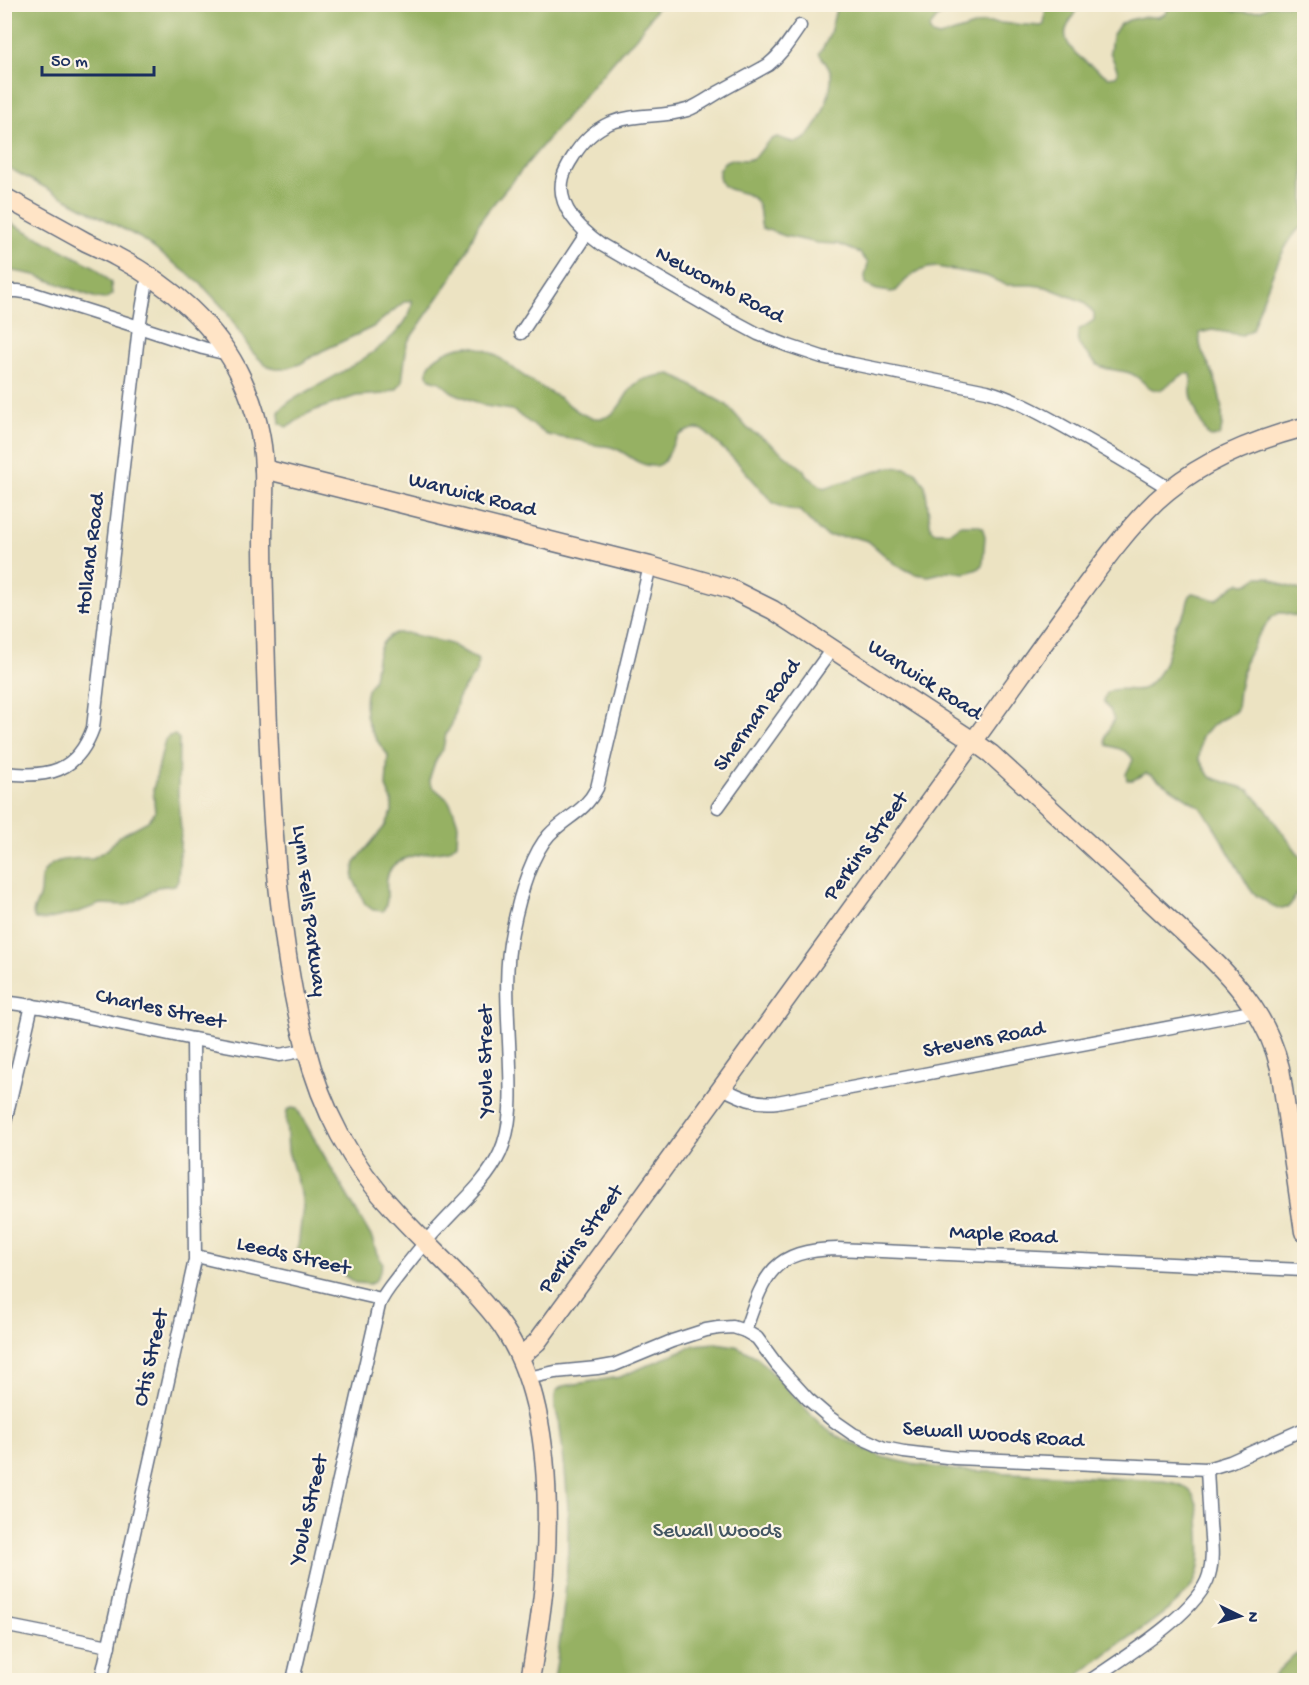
<svg xmlns="http://www.w3.org/2000/svg" width="1309" height="1685" font-family="'Gochi Hand',sans-serif">
<style>
.forest{fill:#96b163;stroke:#587060;stroke-width:1.5}
.lines{fill:none;stroke-linecap:round;stroke-linejoin:round}
.street-casing{stroke:#646e81;stroke-width:15}
.secondary-casing{stroke:#646e81;stroke-width:21}
.street{stroke:#fff;stroke-width:12}
.secondary{stroke:#ffe4c6;stroke-width:18}
.labels{text-anchor:middle;dominant-baseline:central;stroke-width:4.5;stroke-linejoin:round;paint-order:stroke}
.street-label{font-size:22px;fill:#1b2f5e;stroke:#fcf5e5}
.park-label{font-size:22px;fill:#445763;stroke:#fcf5e5}
</style>
<rect width="100%" height="100%" fill="#fcf5e5"/>
<filter id="ink" filterUnits="userSpaceOnUse"><feTurbulence type="fractalNoise" baseFrequency=".0167" numOctaves="2"/><feDisplacementMap in="SourceGraphic" scale="12" xChannelSelector="R" yChannelSelector="G"/><feConvolveMatrix kernelMatrix="1 2 1 2 8 2 1 2 1" color-interpolation-filters="sRGB"/></filter>
<filter id="wash" filterUnits="userSpaceOnUse"><feTurbulence type="fractalNoise" baseFrequency=".008" numOctaves="4" result="noise"/><feDisplacementMap in="SourceGraphic" scale="24" xChannelSelector="R" yChannelSelector="G"/><feGaussianBlur stdDeviation="1.35" result="paint"/><feColorMatrix in="noise" values="0 0 0 0 0 0 0 0 0 0 0 0 0 0 0 0 0 1.4 0 .05"/><feComposite in="paint" operator="in"/></filter>
<g filter="url(#wash)">
<rect width="100%" height="100%" fill="#ece3c2"/>
<!-- forest -->
<g class="forest">
<path d="M 4,5 L 5,4 L 659,5 L 635,39 L 621,52 L 489,209 L 479,223 L 466,252 L 451,279 L 407,343 L 402,382 L 397,389 L 384,394 L 356,396 L 313,411 L 303,416 L 291,425 L 286,427 L 280,423 L 279,412 C 288,400 300,396 312,389 C 340,373 414,336 412,300 L 404,302 L 373,327 L 322,351 L 300,364 L 284,369 L 276,369 L 266,365 L 252,352 L 226,311 L 201,284 L 171,261 L 140,238 L 5,166 Z"/>
<path d="M 837,5 L 956,5 L 937,18 L 929,28 L 932,35 L 939,37 L 983,23 L 999,23 L 1041,26 L 1044,25 L 1046,5 L 1079,5 C 1075,13 1069,22 1066,30 C 1061,50 1095,68 1108,77 L 1116,76 L 1118,72 L 1110,52 L 1112,36 L 1120,24 L 1129,20 L 1142,17 L 1158,17 L 1165,14 L 1170,6 L 1174,5 L 1206,5 L 1237,11 L 1248,12 L 1261,10 L 1270,5 L 1304,5 L 1304,225 C 1282,238 1261,305 1252,330 L 1242,335 L 1212,330 L 1200,333 C 1198,352 1207,358 1213,374 C 1219,389 1227,421 1219,436 L 1210,437 C 1203,431 1192,403 1191,393 C 1190,386 1192,381 1191,374 L 1184,374 L 1160,390 C 1147,391 1143,379 1132,374 C 1124,370 1114,371 1105,368 C 1097,366 1095,363 1090,357 C 1082,348 1074,345 1079,330 L 1094,320 L 1094,314 L 1084,302 L 1046,287 L 1032,285 L 1006,285 L 986,276 L 937,267 L 928,268 L 916,272 L 905,281 L 896,291 L 891,292 L 877,290 L 866,285 L 865,276 L 868,263 L 860,253 L 838,244 L 817,243 L 785,236 L 762,228 C 759,219 762,209 756,201 C 746,187 717,196 719,173 C 719,169 722,163 726,161 C 734,156 745,163 753,158 C 763,153 762,142 777,137 C 782,138 790,142 795,142 C 816,142 833,91 831,74 C 829,66 823,60 819,53 C 831,39 832,23 837,5 Z"/>
<path d="M 5,220 L 95,267 L 111,283 L 112,295 L 105,299 L 96,298 L 35,275 L 14,271 L 5,271 Z"/>
<path d="M 468,346 C 494,348 508,366 528,379 C 538,386 549,392 560,398 C 572,407 585,420 601,418 C 622,416 623,390 640,381 C 648,377 662,375 671,374 L 727,405 L 748,429 L 766,440 L 804,470 L 806,475 L 824,488 L 890,467 L 906,468 L 916,472 L 925,485 L 931,529 L 935,532 L 950,532 L 960,525 L 977,525 L 982,527 L 985,536 L 983,563 L 980,568 L 975,570 L 965,573 L 949,571 L 929,576 L 915,574 L 896,565 L 868,541 L 853,537 L 828,536 L 819,531 L 800,511 L 784,508 L 773,503 L 738,463 L 703,430 C 696,428 692,429 685,432 C 667,439 672,468 652,466 C 636,465 628,453 614,448 C 604,444 592,448 582,441 L 547,435 L 512,410 L 485,406 L 452,392 L 440,382 L 430,379 L 427,375 C 426,357 453,347 468,346 Z"/>
<path d="M 1258,577 L 1269,577 L 1283,585 L 1298,589 L 1304,593 L 1304,618 L 1284,613 L 1279,613 L 1270,619 L 1256,639 L 1252,649 L 1246,658 L 1239,689 L 1237,709 L 1234,713 L 1220,720 L 1204,733 L 1201,739 L 1199,759 L 1210,777 L 1249,790 L 1271,815 L 1276,824 L 1304,861 L 1304,893 L 1296,895 L 1291,904 L 1287,908 L 1276,908 L 1257,896 L 1250,889 L 1210,820 L 1200,807 L 1151,775 L 1146,773 L 1133,780 L 1127,780 L 1126,774 L 1133,760 C 1129,750 1116,748 1107,745 C 1103,736 1109,729 1114,720 L 1110,710 L 1104,702 C 1105,681 1130,693 1142,689 C 1148,687 1152,682 1156,677 C 1168,663 1169,642 1176,625 C 1178,620 1184,616 1186,610 C 1188,603 1187,599 1192,593 C 1202,594 1207,599 1216,600 L 1235,585 L 1239,583 L 1245,584 L 1249,583 Z"/>
<path d="M 395,633 L 406,633 L 451,644 L 478,660 L 477,671 L 459,695 L 452,724 L 446,734 L 443,749 L 435,762 L 430,777 L 430,782 L 432,786 L 448,800 L 453,809 L 458,824 L 457,843 C 454,846 452,848 449,850 C 446,851 440,851 436,852 C 422,854 401,856 392,867 C 380,883 393,897 383,911 L 373,910 L 365,904 L 353,878 L 355,862 L 385,826 L 392,812 L 392,801 L 386,787 L 388,755 C 380,745 372,735 368,723 C 365,714 364,699 367,690 C 369,685 373,684 374,678 C 377,661 376,641 395,633 Z"/>
<path d="M 175,735 L 179,739 L 178,793 L 181,830 L 178,880 L 175,885 L 157,887 L 136,901 L 126,905 L 100,904 L 76,913 L 45,920 L 35,919 C 30,910 37,906 39,897 C 41,891 40,885 41,879 C 47,856 74,859 93,858 L 108,849 L 118,837 L 148,821 L 155,812 L 153,790 L 165,740 L 169,736 Z"/>
<path d="M 292,1108 L 297,1109 L 372,1238 L 377,1254 L 383,1263 L 380,1272 L 375,1281 L 370,1284 L 355,1283 L 338,1271 L 308,1265 L 300,1258 L 298,1247 L 303,1206 L 301,1194 L 288,1151 L 286,1121 L 287,1110 Z"/>
<path d="M 715,1343 L 736,1346 L 757,1357 L 822,1426 L 837,1436 L 882,1457 L 912,1464 L 954,1470 L 1163,1481 C 1188,1484 1198,1492 1199,1519 C 1200,1538 1203,1559 1196,1578 C 1187,1602 1135,1633 1113,1649 C 1099,1659 1086,1670 1073,1680 L 554,1680 C 563,1624 570,1567 568,1510 C 567,1482 563,1455 560,1427 C 558,1416 552,1402 556,1391 L 563,1386 L 620,1377 L 695,1345 Z"/>
<path d="M 1295,1654 L 1303,1654 L 1304,1655 L 1304,1680 L 1271,1680 L 1280,1669 Z"/>
</g>
</g>
<g filter="url(#ink)">
<g class="lines">
<!-- street casing -->
<g class="street-casing">
<g id="street">
<path d="M 800,26 C 790,40 782,54 768,65 C 752,74 735,83 719,92 C 709,98 698,106 687,110 C 662,118 635,113 610,123 C 594,130 582,142 573,157 C 569,163 565,170 563,177 C 555,206 581,230 602,245 L 730,319 L 758,334 L 789,346 L 822,357 L 853,364 L 987,391 C 1014,399 1038,412 1063,426 C 1099,446 1135,467 1170,489"/>
<path d="M 4,291 L 18,291 L 31,293 L 139,327 L 203,348 L 228,354"/>
<path d="M 521,333 L 587,233"/>
<path d="M 4,773 C 47,778 77,773 93,728 L 139,327 L 148,275"/>
<path d="M 718,807 L 832,649"/>
<path d="M 4,1002 L 40,1007 L 193,1039 L 280,1055 L 306,1050"/>
<path d="M 722,1088 C 740,1097 756,1105 777,1102 L 1256,1011"/>
<path d="M 4,1126 L 32,1005"/>
<path d="M 1291,1136 L 1304,1136"/>
<path d="M 196,1256 L 381,1299"/>
<path d="M 745,1331 C 764,1276 771,1250 837,1249 L 1304,1270"/>
<path d="M 528,1378 L 555,1372 L 597,1368 L 614,1365 L 672,1341 L 706,1330 L 718,1328 L 733,1327 L 745,1331 L 757,1338 L 777,1365 L 808,1399 L 830,1418 L 853,1434 L 884,1448 L 904,1452 L 955,1458 L 1207,1469 C 1208,1488 1209,1506 1210,1524 C 1211,1541 1214,1558 1209,1575 C 1199,1612 1123,1658 1091,1680"/>
<path d="M 1207,1469 L 1230,1462 L 1304,1429"/>
<path d="M 13,1627 L 109,1646"/>
<path d="M 101,1680 L 195,1260 L 193,1039"/>
<path d="M 293,1680 L 379,1305 C 384,1292 394,1282 402,1271 C 414,1256 426,1240 440,1226 C 461,1203 487,1181 500,1153 C 512,1126 511,1096 510,1068 C 509,1024 503,974 512,932 C 518,903 529,857 549,835 C 567,816 584,813 597,788 L 650,566"/>
</g>
</g>
<!-- secondary casing -->
<g class="secondary-casing">
<g id="secondary">
<path d="M 4,197 C 32,212 59,227 86,242 C 96,247 107,251 117,257 C 169,284 217,325 242,379 C 255,407 263,439 264,469 C 265,492 263,515 263,537 C 263,568 264,600 265,631 C 267,716 270,800 278,885 C 284,938 291,992 305,1044 C 322,1110 350,1164 397,1213 C 422,1240 449,1265 474,1292 C 485,1305 497,1317 506,1332 C 548,1398 550,1495 545,1571 C 543,1608 536,1644 530,1680"/>
<path d="M 264,469 L 650,566 L 731,589 L 773,610 L 973,741 L 991,754 L 1026,786 L 1209,956 C 1242,988 1269,1022 1280,1068 L 1304,1232"/>
<path d="M 520,1357 L 537,1342 L 575,1290 C 704,1113 832,935 961,758 C 1000,705 1037,652 1076,599 C 1101,565 1126,530 1156,501 C 1197,463 1251,441 1304,427"/>
</g>
</g>
<!-- street -->
<use href="#street" class="street"/>
<!-- secondary -->
<use href="#secondary" class="secondary"/>
</g>
</g>
<g class="labels">
<!-- street labels -->
<g class="street-label">
<text transform="translate(719 286) rotate(28)">Newcomb Road</text>
<text transform="translate(472 496) rotate(14)">Warwick Road</text>
<text transform="translate(92 554) rotate(-83)">Holland Road</text>
<text transform="translate(924 681) rotate(33)">Warwick Road</text>
<text transform="translate(758 716) rotate(-54)">Sherman Road</text>
<text transform="translate(867 847) rotate(-54)">Perkins Street</text>
<text transform="translate(308 911) rotate(83)">Lynn Fells Parkway</text>
<text transform="translate(160 1010) rotate(12)">Charles Street</text>
<text transform="translate(984 1041) rotate(-11)">Stevens Road</text>
<text transform="translate(487 1061) rotate(-90)">Youle Street</text>
<text transform="translate(1003 1236) rotate(3)">Maple Road</text>
<text transform="translate(582 1240) rotate(-54)">Perkins Street</text>
<text transform="translate(293 1257) rotate(13)">Leeds Street</text>
<text transform="translate(152 1358) rotate(-77)">Otis Street</text>
<text transform="translate(993 1436) rotate(4)">Sewall Woods Road</text>
<text transform="translate(310 1510) rotate(-77)">Youle Street</text>
</g>
<!-- park labels -->
<g class="park-label">
<text x="717" y="1532">Sewall Woods</text>
</g>
</g>
<!-- margin -->
<rect width="1309" height="1685" fill="none" stroke="#fcf5e5" stroke-width="24"/>
<!-- north arrow -->
<g transform="translate(1240 1616) rotate(95)" stroke="#fcf5e5" stroke-width="4.5" paint-order="stroke">
<path d="M0-4.5L10 22L0 15L-10 22Z" fill="#1b2f5e"/>
<text y="-9" font-size="16" font-weight="bold" text-anchor="middle" fill="#1b2f5e">N</text>
</g>
<!-- scale -->
<path d="M42 66v9h112v-9" fill="none" stroke="#1b2f5e" stroke-width="3"/>
<text x="51" y="66" font-size="18" fill="#1b2f5e" stroke="#fcf5e5" stroke-width="4.5" paint-order="stroke">50 m</text>
</svg>
